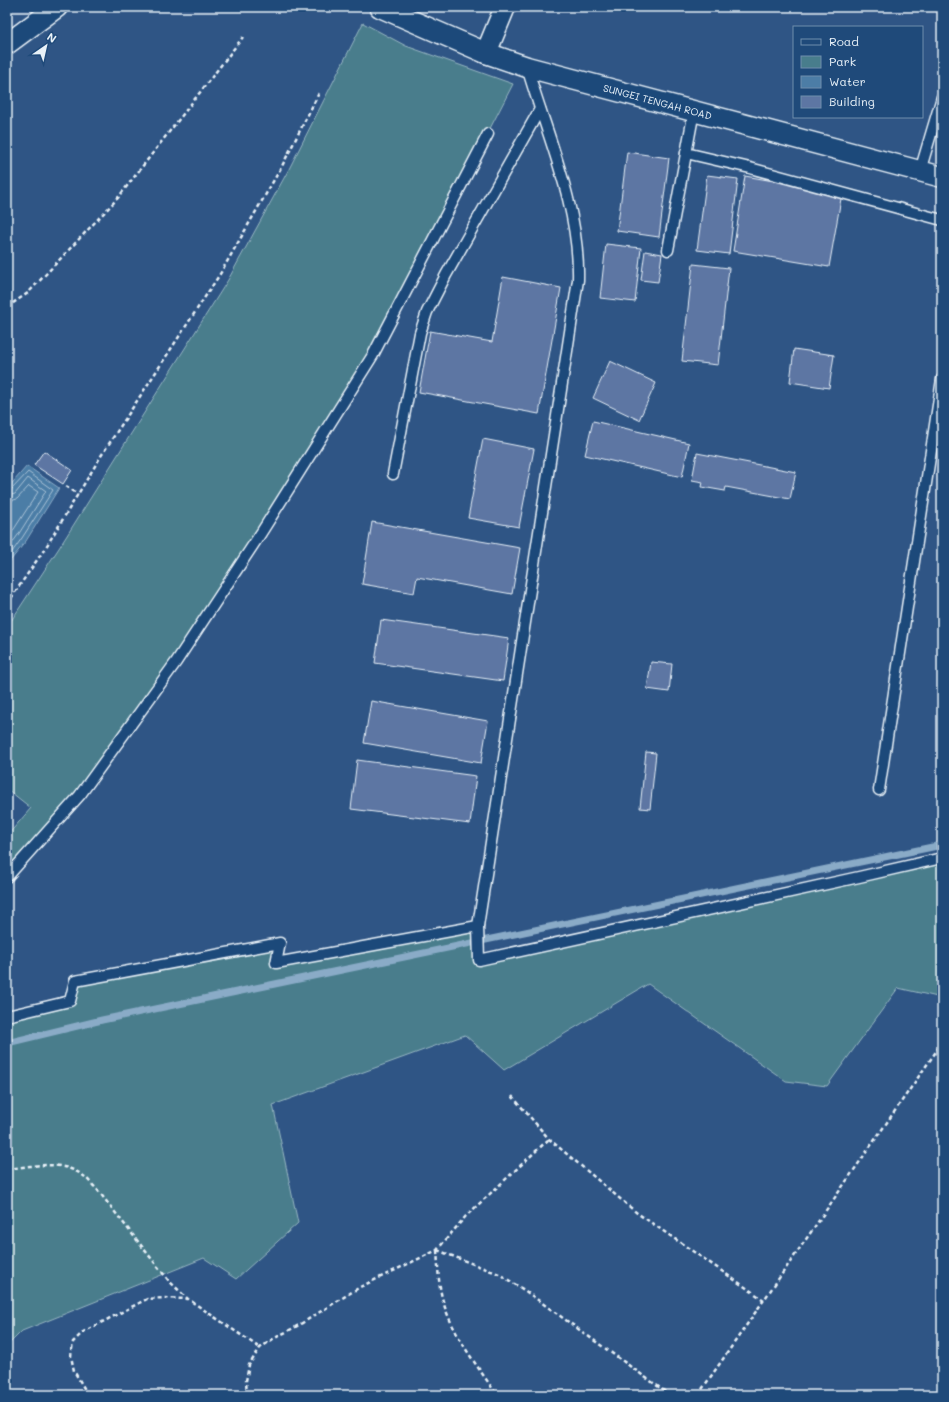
<svg xmlns="http://www.w3.org/2000/svg" width="949" height="1402" font-family="Mali,sans-serif">
<style>
.green{fill:#487d8c;stroke:#98b7c2}
.water{fill:#4c7da6;stroke:#8aabc7}
.lines{fill:none;stroke-linecap:round;stroke-linejoin:round}
.shore{stroke:#aac3d7;stroke-width:1}
.stream{stroke:#8aabc7;stroke-width:7}
.building{fill:#5d76a3;stroke:#e8f1f8}
.lane-casing{stroke:#e8f1f8;stroke-width:13}
.street-casing{stroke:#e8f1f8;stroke-width:23}
.path{stroke:#e8f1f8;stroke-width:2.5;stroke-dasharray:4 3;stroke-linecap:butt}
.lane{stroke:#1f4a7a;stroke-width:10}
.street{stroke:#1f4a7a;stroke-width:20}
.labels{text-anchor:middle;dominant-baseline:central;stroke-width:4;stroke-linejoin:round;paint-order:stroke}
.street-label{font-size:10px;fill:#e8f1f8;stroke:#1f4a7a}
</style>
<rect width="100%" height="100%" fill="#2f5585"/>
<filter id="ink" filterUnits="userSpaceOnUse"><feTurbulence type="fractalNoise" baseFrequency=".025" numOctaves="2"/><feDisplacementMap in="SourceGraphic" scale="8" xChannelSelector="R" yChannelSelector="G"/><feConvolveMatrix kernelMatrix="1 2 1 2 8 2 1 2 1" color-interpolation-filters="sRGB"/></filter>
<g filter="url(#ink)">
<!-- green -->
<g class="green">
<path d="M 363,23 L 406,46 L 513,84 L 373,355 L 261,533 L 80,795 L 7,877 L 7,836 L 31,808 L 7,789 L 7,627 L 59,548 L 228,280 L 289,169 Z"/>
<path d="M 942,858 L 942,998 L 898,988 L 827,1086 L 786,1081 L 648,984 L 504,1070 L 465,1035 L 273,1105 L 298,1223 L 236,1279 L 204,1258 L 22,1331 L 7,1346 L 7,1016 L 70,1001 L 75,981 L 280,943 L 276,962 L 478,926 L 479,959 Z"/>
</g>
<!-- water -->
<path class="water" d="M 27,466 L 59,488 L 26,541 L 7,565 L 7,489 Z"/>
<g class="lines">
<!-- shore -->
<g class="shore">
<path d="M 7,491 L 11,490 L 28,472 L 53,490 L 22,538 L 7,559"/>
<path d="M 7,496 L 15,494 L 28,478 L 46,491 L 18,535 L 7,550"/>
<path d="M 7,502 L 17,499 L 29,486 L 38,492 L 7,540"/>
</g>
<!-- stream -->
<path class="stream" d="M 7,1043 L 102,1020 L 942,845"/>
</g>
<!-- building -->
<g class="building">
<path d="M 627,152 L 669,158 L 659,237 L 617,231 Z"/>
<path d="M 707,175 L 738,179 L 729,254 L 697,250 Z"/>
<path d="M 745,176 L 842,193 L 829,267 L 733,251 Z"/>
<path d="M 606,244 L 641,248 L 635,302 L 600,298 Z"/>
<path d="M 645,251 L 662,254 L 658,282 L 641,280 Z"/>
<path d="M 693,264 L 729,268 L 718,365 L 682,361 Z"/>
<path d="M 503,277 L 561,288 L 539,414 L 419,392 L 430,331 L 492,342 Z"/>
<path d="M 794,349 L 834,355 L 829,388 L 790,382 Z"/>
<path d="M 610,361 L 656,383 L 639,420 L 593,398 Z"/>
<path d="M 593,421 L 689,443 L 682,477 L 585,455 Z"/>
<path d="M 483,439 L 534,449 L 519,527 L 468,518 Z"/>
<path d="M 44,451 L 72,470 L 63,484 L 34,465 Z"/>
<path d="M 697,453 L 796,472 L 790,499 L 726,487 L 725,491 L 702,487 L 703,482 L 692,480 Z"/>
<path d="M 372,522 L 520,548 L 512,594 L 417,577 L 414,593 L 362,584 Z"/>
<path d="M 381,620 L 509,638 L 503,681 L 375,663 Z"/>
<path d="M 651,662 L 672,664 L 669,692 L 647,689 Z"/>
<path d="M 371,701 L 488,721 L 481,763 L 364,743 Z"/>
<path d="M 646,752 L 656,753 L 650,809 L 640,808 Z"/>
<path d="M 357,760 L 476,776 L 470,824 L 351,809 Z"/>
</g>
<g class="lines">
<!-- lane casing -->
<g class="lane-casing">
<g id="lane">
<path d="M 686,153 L 750,168 L 942,220"/>
<path d="M 920,171 L 942,97"/>
<path d="M 668,250 L 694,111"/>
<path d="M 393,474 L 420,333 L 427,312 L 446,275 L 540,109"/>
<path d="M 879,790 L 942,379"/>
<path d="M 7,877 L 80,795 L 176,662 L 261,533 L 373,355 L 488,134"/>
<path d="M 478,926 L 578,280 C 580,207 547,136 527,67"/>
<path d="M 7,1016 L 70,1001 L 75,981 L 280,943 L 276,963 L 478,926 L 479,960 L 859,877 L 942,858"/>
</g>
</g>
<!-- street casing -->
<g class="street-casing">
<g id="street">
<path id="s1" d="M 380,7 L 486,53 L 527,67 L 942,177"/>
<path d="M 7,44 L 57,7"/>
<path d="M 486,53 L 505,7"/>
</g>
</g>
<!-- path -->
<g class="path">
<path d="M 7,307 L 28,293 L 117,199 L 243,37"/>
<path d="M 66,486 L 78,494"/>
<path d="M 7,604 L 46,547 L 101,456 L 220,274 L 282,166 L 320,91"/>
<path d="M 512,1096 L 549,1139 L 637,1213 L 764,1300"/>
<path d="M 7,1169 C 33,1166 63,1159 85,1177 C 89,1180 92,1185 96,1188 L 169,1281 L 188,1299 L 260,1348"/>
<path d="M 437,1250 L 499,1274 L 524,1290 L 670,1395"/>
<path d="M 437,1250 C 438,1263 438,1275 440,1287 C 445,1325 476,1364 497,1395"/>
<path d="M 88,1395 L 74,1371 L 71,1356 L 73,1342 L 83,1332 L 147,1299 L 164,1298 L 187,1299"/>
<path d="M 247,1395 L 246,1381 L 249,1365 L 260,1348 L 273,1339 L 299,1325 L 360,1287 L 437,1250 L 466,1216 L 549,1139"/>
<path d="M 698,1395 L 942,1043"/>
</g>
<!-- lane -->
<use href="#lane" class="lane"/>
<!-- street -->
<use href="#street" class="street"/>
</g>
</g>
<g class="labels">
<!-- street labels -->
<g class="street-label">
<text stroke="none"><textPath href="#s1" startOffset="294">SUNGEI TENGAH ROAD</textPath></text>
</g>
</g>
<!-- margin -->
<rect width="949" height="1402" fill="none" stroke="#1f4a7a" stroke-width="24"/>
<rect x="12" y="12" width="925" height="1378" fill="none" stroke="#e8f1f8" stroke-width="1.5" filter="url(#ink)"/>
<!-- legend -->
<rect x="793" y="26" width="130" height="92" fill="#1f4a7a" stroke="#6f8dac"/>
<rect x="801" y="39" width="20" height="6" fill="#1f4a7a" stroke="#6f8dac"/>
<text x="829" y="46" font-size="12" fill="#e8f1f8">Road</text>
<rect x="801" y="56" width="20" height="12" fill="#487d8c" stroke="#6f8dac"/>
<text x="829" y="66" font-size="12" fill="#e8f1f8">Park</text>
<rect x="801" y="76" width="20" height="12" fill="#4c7da6" stroke="#6f8dac"/>
<text x="829" y="86" font-size="12" fill="#e8f1f8">Water</text>
<rect x="801" y="96" width="20" height="12" fill="#5d76a3" stroke="#6f8dac"/>
<text x="829" y="106" font-size="12" fill="#e8f1f8">Building</text>
<!-- north arrow -->
<g transform="translate(46 46) rotate(34)" stroke="#1f4a7a" stroke-width="3" paint-order="stroke">
<path d="M0-3L7 15L0 10L-7 15Z" fill="#e8f1f8"/>
<text y="-6" font-size="11" font-weight="bold" text-anchor="middle" fill="#e8f1f8">N</text>
</g>
</svg>
